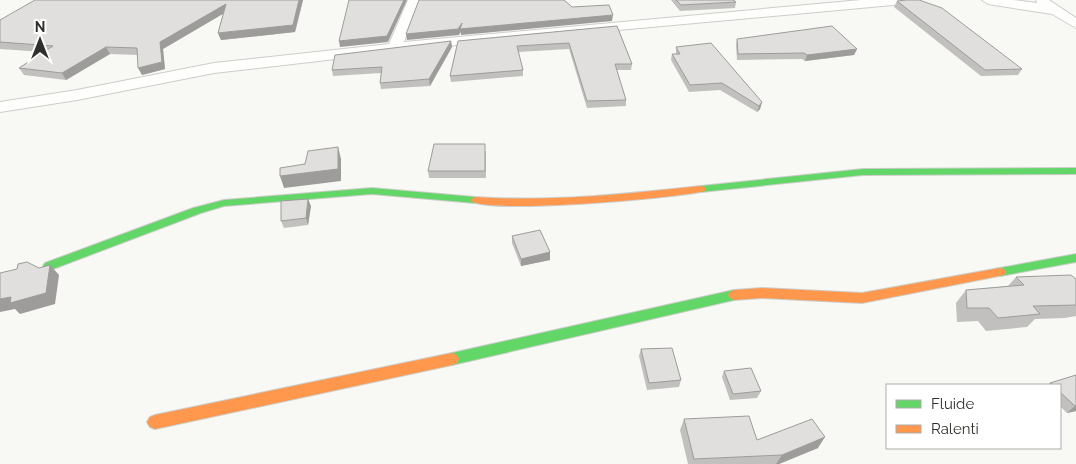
<svg xmlns="http://www.w3.org/2000/svg" width="1076" height="464" font-family="Raleway,sans-serif">
<style>
.lines{fill:none;stroke-linecap:round;stroke-linejoin:round}
.street-casing{stroke:#cdcdca;stroke-width:2}
.fast-casing{stroke:#cdcdca;stroke-width:2}
.slow-casing{stroke:#cdcdca;stroke-width:2}
.street{fill:#fefefd;fill-rule:evenodd}
.fast{fill:#63d668;fill-rule:evenodd}
.slow{fill:#ff974d;fill-rule:evenodd}
.wall{fill:#c1c0be}
.shaded-wall{fill:#9d9c9b}
.building{fill:#e0dfdd;stroke:#9d9c9b}
</style>
<rect width="100%" height="100%" fill="#f8f8f4"/>
<g class="lines">
<!-- street casing -->
<g class="street-casing">
<g id="street">
<path d="M 408,0 L 420,0 L 404,42 L 861,0 L 910,0 L 904,4 L 474,43 L 214,73 L 77,100 L 0,112 L 0,102 L 77,90 L 214,63 L 389,44 Z"/>
<path d="M 982,0 L 1014,0 L 1037,3 L 1036,0 L 1049,0 L 1076,18 L 1076,28 L 1052,14 L 988,4 Z"/>
</g>
</g>
<!-- fast casing -->
<g class="fast-casing">
<g id="fast">
<path d="M 1076,168 L 1076,174 L 863,175 L 701,192 L 696,189 L 701,186 L 863,169 Z"/>
<path d="M 372,188 L 475,197 L 480,200 L 475,203 L 372,194 L 224,206 L 201,213 L 53,269 L 45,269 L 43,266 L 45,263 L 193,208 L 224,200 Z"/>
<path d="M 1076,254 L 1076,262 L 1000,276 L 996,275 L 994,272 L 996,269 L 1000,268 Z"/>
<path d="M 734,290 L 738,292 L 740,295 L 738,298 L 734,300 L 452,365 L 447,363 L 445,359 L 447,355 L 452,353 Z"/>
</g>
</g>
<!-- slow casing -->
<g class="slow-casing">
<g id="slow">
<path d="M 701,186 L 705,187 L 706,189 L 705,191 C 677,198 484,215 470,200 L 475,197 C 551,202 626,194 701,186 Z"/>
<path d="M 1000,268 L 1004,269 L 1006,272 L 1004,275 L 862,303 L 762,298 L 734,300 L 730,298 L 728,295 L 730,292 L 734,290 L 762,288 L 862,293 Z"/>
<path d="M 452,353 L 457,355 L 459,359 L 457,363 L 452,365 L 155,429 L 150,427 L 147,422 L 150,417 L 155,415 Z"/>
</g>
</g>
<!-- street -->
<use href="#street" class="street"/>
<!-- fast -->
<use href="#fast" class="fast"/>
<!-- slow -->
<use href="#slow" class="slow"/>
</g>
<!-- wall -->
<g class="wall">
<path d="M 303,0 L 295,32 L 221,40 L 218,33 L 223,13 L 163,49 L 165,69 L 142,75 L 138,55 L 110,54 L 66,80 L 24,75 L 19,68 L 44,52 L 0,49 L 0,20 Z"/>
<path d="M 671,0 L 733,0 L 736,2 L 735,8 L 680,11 Z"/>
<path d="M 897,1 L 1022,69 L 1018,75 L 981,76 L 894,7 Z"/>
<path d="M 617,26 L 632,64 L 631,70 L 617,70 L 626,100 L 626,106 L 587,108 L 569,49 L 518,52 L 523,70 L 523,76 L 451,82 L 450,76 L 458,41 Z"/>
<path d="M 737,39 L 857,49 L 854,55 L 805,61 L 802,59 L 737,60 L 736,45 Z"/>
<path d="M 451,41 L 452,47 L 430,86 L 381,89 L 380,83 L 381,73 L 333,76 L 332,70 Z"/>
<path d="M 676,47 L 762,102 L 760,109 L 757,112 L 720,90 L 689,92 L 671,60 L 672,54 L 676,54 Z"/>
<path d="M 486,151 L 486,178 L 429,178 L 428,171 Z"/>
<path d="M 311,206 L 308,225 L 284,228 L 281,221 Z"/>
<path d="M 512,236 L 550,252 L 550,260 L 521,266 L 512,243 Z"/>
<path d="M 1016,277 L 1076,279 L 1076,316 L 1065,318 L 1035,319 L 1027,327 L 986,331 L 978,321 L 957,322 L 956,303 L 966,290 L 1008,286 Z"/>
<path d="M 641,349 L 681,380 L 679,387 L 647,390 L 639,356 Z"/>
<path d="M 724,371 L 761,391 L 757,398 L 730,400 L 722,377 Z"/>
<path d="M 1076,375 L 1076,411 L 1067,413 L 1060,406 L 1060,385 L 1047,385 L 1050,383 Z"/>
<path d="M 684,419 L 757,440 L 818,448 L 779,464 L 688,464 L 680,430 Z"/>
</g>
<!-- shaded-wall -->
<g class="shaded-wall">
<path d="M 299,0 L 303,0 L 295,32 L 221,40 L 218,33 Z"/>
<path d="M 404,0 L 407,0 L 388,42 L 340,47 L 339,41 Z"/>
<path d="M 226,4 L 228,11 L 163,49 L 165,69 L 142,75 L 138,68 L 160,42 Z"/>
<path d="M 613,15 L 612,21 L 461,35 L 461,32 L 459,35 L 407,40 L 406,34 L 462,23 Z"/>
<path d="M 451,41 L 452,47 L 430,86 L 429,79 Z"/>
<path d="M 106,47 L 110,54 L 66,80 L 62,73 Z"/>
<path d="M 857,49 L 854,55 L 805,61 L 807,55 Z"/>
<path d="M 762,102 L 760,109 L 757,112 L 759,106 Z"/>
<path d="M 338,147 L 341,159 L 341,181 L 284,188 L 280,176 Z"/>
<path d="M 308,199 L 311,206 L 308,225 L 306,218 Z"/>
<path d="M 550,252 L 550,260 L 521,266 L 521,259 Z"/>
<path d="M 50,265 L 59,275 L 55,304 L 20,314 L 15,309 L 0,312 L 0,299 L 11,297 Z"/>
<path d="M 1075,406 L 1076,406 L 1076,411 L 1067,413 Z"/>
<path d="M 825,437 L 818,448 L 779,464 L 776,464 L 782,455 Z"/>
</g>
<!-- building -->
<g class="building">
<path d="M 35,0 L 299,0 L 293,25 L 218,33 L 226,4 L 160,42 L 162,62 L 138,68 L 137,48 L 106,47 L 62,73 L 19,68 L 53,46 L 0,42 L 0,20 Z"/>
<path d="M 349,0 L 404,0 L 387,36 L 339,41 Z"/>
<path d="M 419,0 L 564,0 L 572,7 L 609,5 L 613,15 L 460,29 L 462,23 L 458,29 L 406,34 Z"/>
<path d="M 676,0 L 733,0 L 736,2 L 681,5 Z"/>
<path d="M 907,0 L 919,0 L 942,8 L 1022,69 L 985,70 L 897,1 Z"/>
<path d="M 617,26 L 632,64 L 615,64 L 626,100 L 587,101 L 569,43 L 517,46 L 523,70 L 450,76 L 458,41 Z"/>
<path d="M 832,26 L 857,49 L 807,55 L 804,53 L 738,54 L 737,39 Z"/>
<path d="M 451,41 L 429,79 L 380,83 L 382,67 L 332,70 L 335,55 Z"/>
<path d="M 711,43 L 762,102 L 759,106 L 722,83 L 690,85 L 672,54 L 680,54 L 676,47 Z"/>
<path d="M 434,144 L 485,144 L 485,171 L 428,171 Z"/>
<path d="M 338,147 L 338,169 L 280,176 L 280,168 L 305,164 L 308,151 Z"/>
<path d="M 308,199 L 306,218 L 281,221 L 281,201 Z"/>
<path d="M 540,230 L 550,252 L 521,259 L 512,236 Z"/>
<path d="M 27,262 L 39,268 L 50,265 L 46,293 L 10,303 L 11,297 L 0,299 L 0,273 L 17,269 L 18,264 Z"/>
<path d="M 1071,275 L 1076,279 L 1076,305 L 1033,306 L 1040,314 L 998,318 L 989,308 L 967,308 L 966,290 L 1024,285 L 1016,277 Z"/>
<path d="M 672,348 L 681,380 L 649,383 L 641,349 Z"/>
<path d="M 751,368 L 761,391 L 733,394 L 724,371 Z"/>
<path d="M 1076,375 L 1076,406 L 1075,406 L 1060,392 L 1060,385 L 1053,385 L 1050,383 Z"/>
<path d="M 749,416 L 757,440 L 812,419 L 825,437 L 782,455 L 694,459 L 684,419 Z"/>
</g>
<!-- legend -->
<rect x="886" y="384" width="175" height="65" fill="#ffffff" stroke="#acacab"/>
<rect x="896" y="400" width="25" height="8" fill="#63d668" stroke="#acacab"/>
<text x="931" y="409" font-size="15" fill="#2f2f2c">Fluide</text>
<rect x="896" y="425" width="25" height="8" fill="#ff974d" stroke="#acacab"/>
<text x="931" y="434" font-size="15" fill="#2f2f2c">Ralenti</text>
<!-- north arrow -->
<g transform="translate(40 40)" stroke="#ffffff" stroke-width="4" paint-order="stroke">
<path d="M0-4L9 19L0 12L-9 19Z" fill="#2f2f2c"/>
<text y="-8" font-size="14" font-weight="bold" text-anchor="middle" fill="#2f2f2c">N</text>
</g>
</svg>
